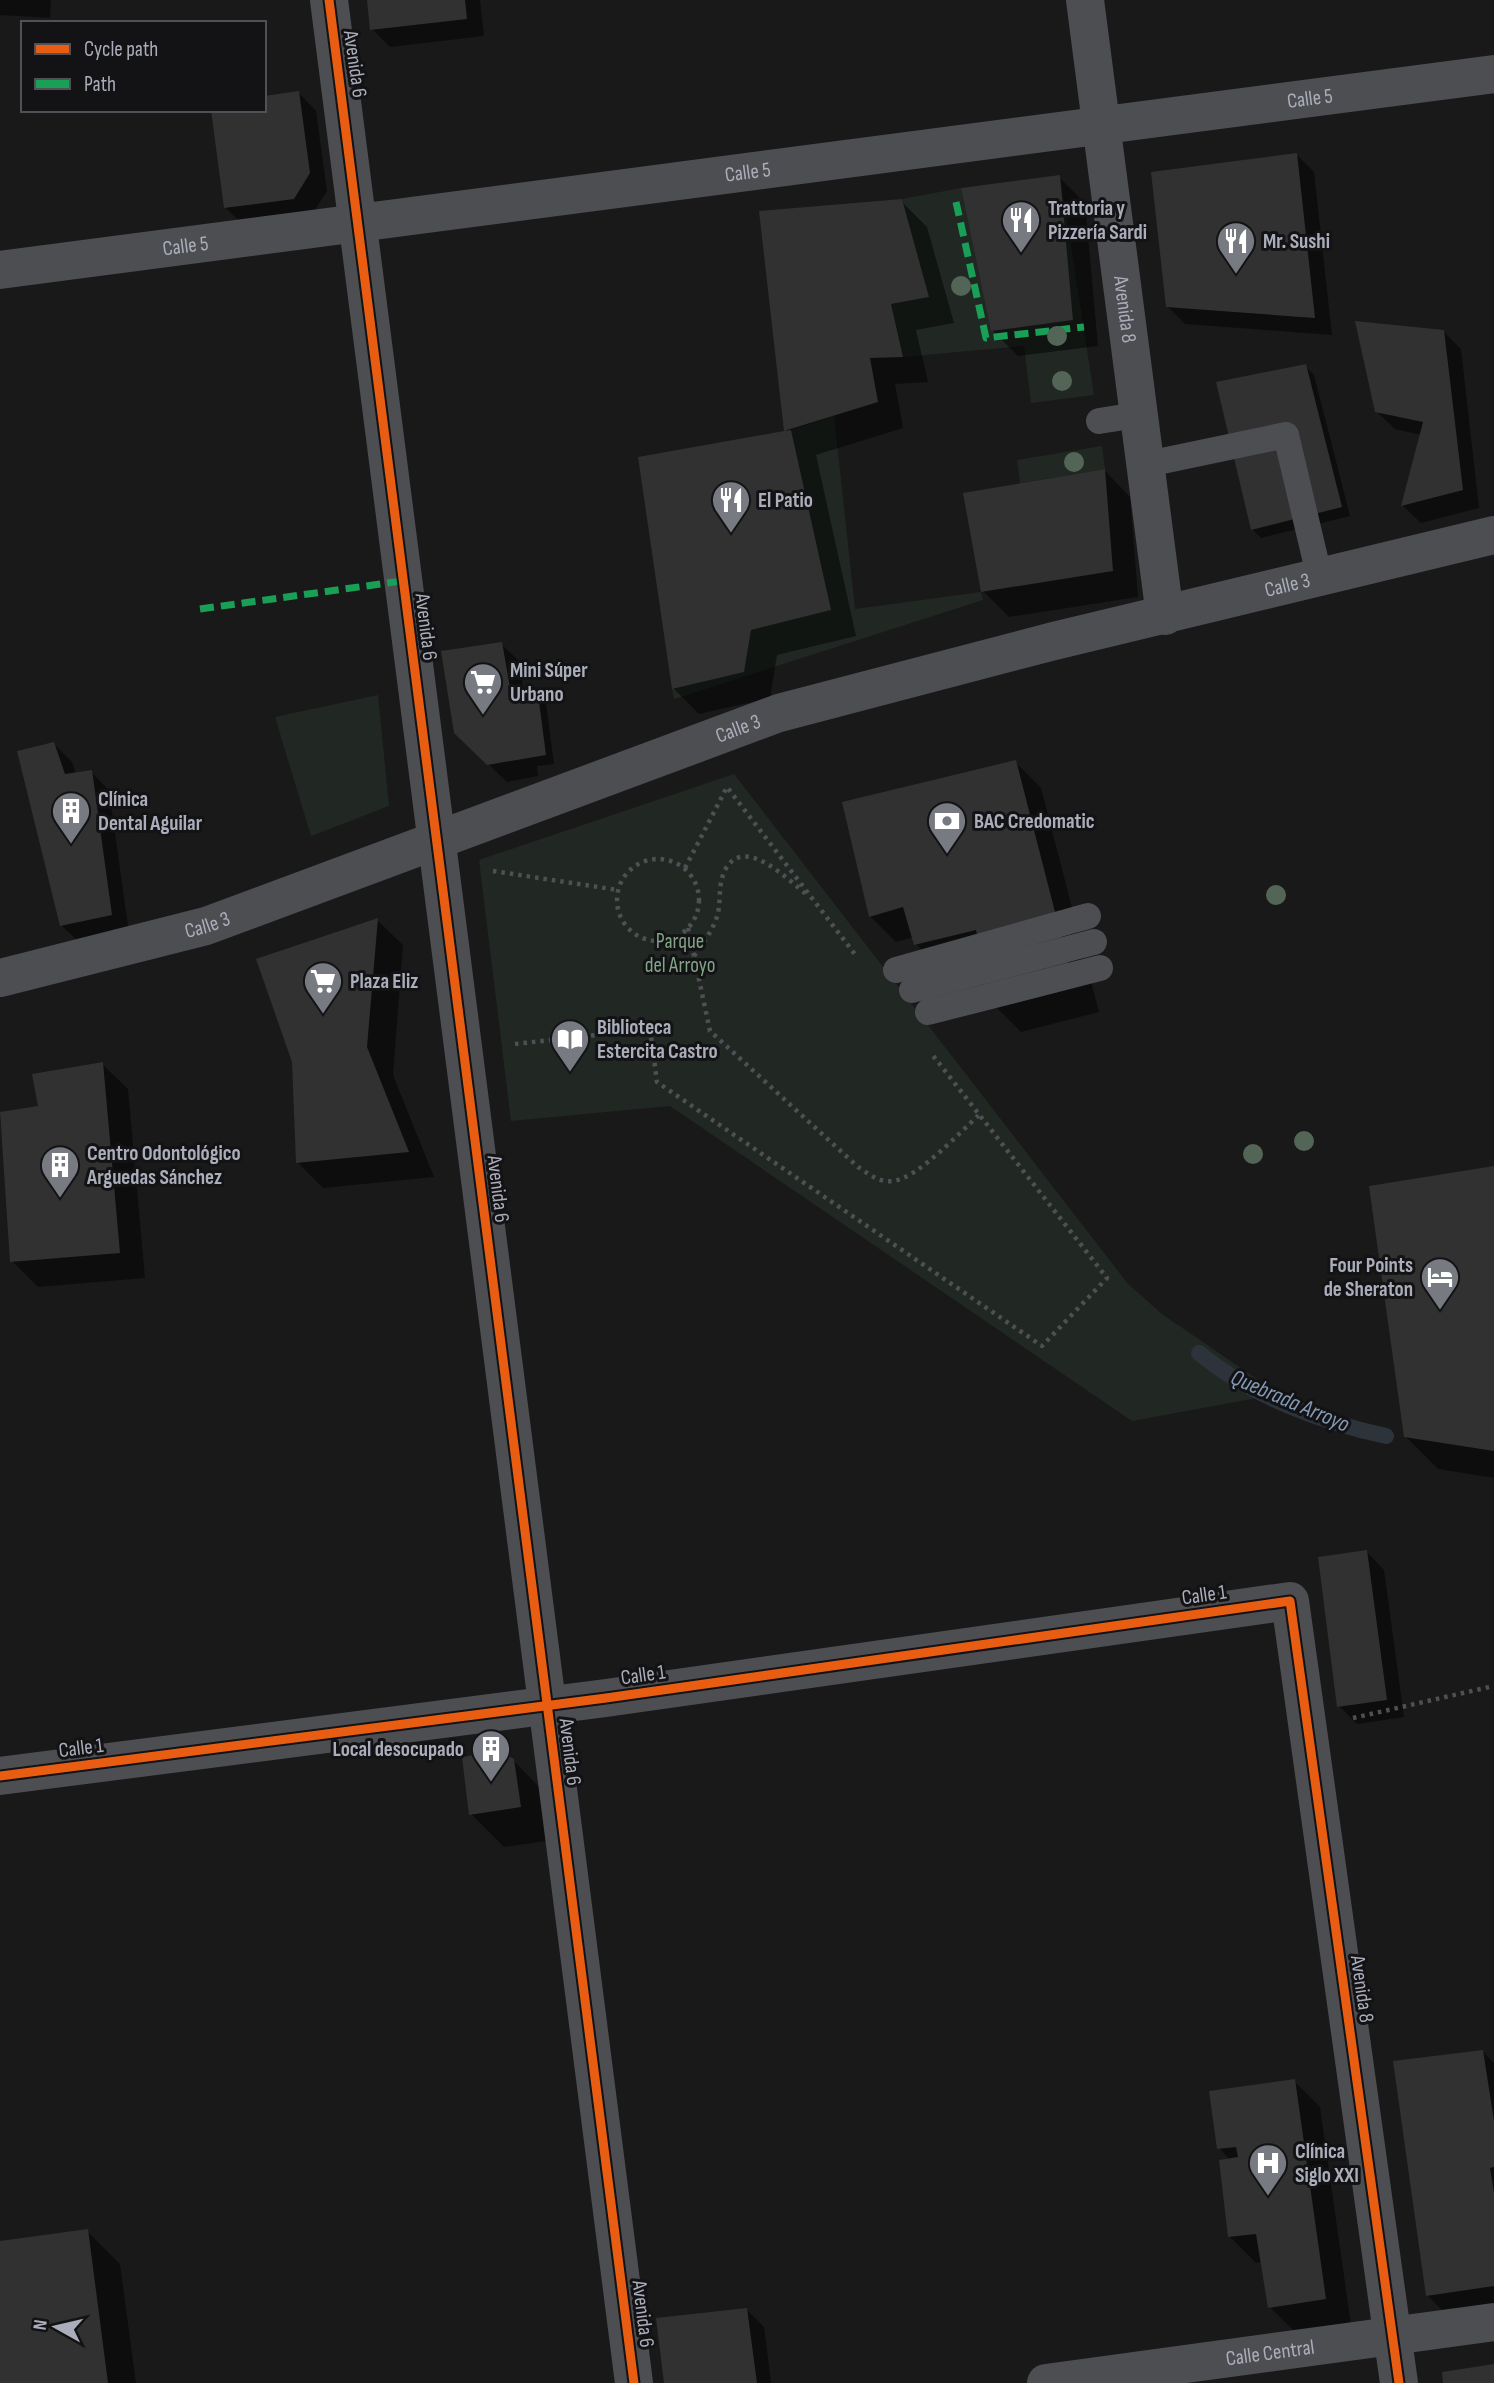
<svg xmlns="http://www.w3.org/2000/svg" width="1494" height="2383" font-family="'Sofia Sans Condensed',sans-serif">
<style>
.green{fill:#212823}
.shadow{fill:#0007}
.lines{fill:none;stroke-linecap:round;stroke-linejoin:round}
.stream{stroke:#2c333b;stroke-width:16}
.building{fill:#313132}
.path{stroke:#4f5054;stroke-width:4.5;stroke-dasharray:3.5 5;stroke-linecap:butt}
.lane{stroke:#4d4e52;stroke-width:26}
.street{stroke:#4d4e52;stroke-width:38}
.quiet{stroke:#1a9f57;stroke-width:7;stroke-dasharray:14 7;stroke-linecap:butt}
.cycleway-casing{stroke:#131315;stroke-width:13}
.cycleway{stroke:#e95d12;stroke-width:9}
.tree{fill:#536556}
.labels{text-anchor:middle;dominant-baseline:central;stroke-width:6;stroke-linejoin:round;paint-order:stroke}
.street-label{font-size:21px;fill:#abaeba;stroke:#131315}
.poi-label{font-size:21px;font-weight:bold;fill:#abaeba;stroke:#131315;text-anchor:start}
.park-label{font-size:21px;fill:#82a487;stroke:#131315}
.water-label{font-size:23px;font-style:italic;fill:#8399b4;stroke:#131315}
</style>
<rect width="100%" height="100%" fill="#191919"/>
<!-- green -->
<g class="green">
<path d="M 1060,175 L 1094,395 L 1031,403 L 1024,346 L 903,357 L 891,304 L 929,297 L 902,199 L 961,188 L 991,330 L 1073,320 Z"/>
<path d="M 834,416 L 855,609 L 981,592 L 983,600 L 674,699 L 672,689 L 744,672 L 751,630 L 830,610 L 791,430 Z"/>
<path d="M 1102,446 L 1105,469 L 1020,483 L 1017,460 Z"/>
<path d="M 378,695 L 389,806 L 311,836 L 275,717 Z"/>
<path d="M 734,774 L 1128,1284 L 1162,1314 L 1279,1394 L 1132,1421 L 670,1106 L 511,1121 L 479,860 Z"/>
</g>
<!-- shadow -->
<g class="shadow">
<path d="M 0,0 L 51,0 L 50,18 L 0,15 Z"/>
<path d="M 369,0 L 480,0 L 484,36 L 390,47 L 372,29 Z"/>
<path d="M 299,93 L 316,111 L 327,191 L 311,216 L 243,225 L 225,207 L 264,110 Z"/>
<path d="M 1296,154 L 1314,172 L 1332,335 L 1185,324 L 1167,306 Z"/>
<path d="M 1059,177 L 1085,203 L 1098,346 L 1018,356 L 992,330 Z"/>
<path d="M 901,201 L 927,227 L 954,323 L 916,330 L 928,382 L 895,384 L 903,428 L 816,455 L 856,636 L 777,655 L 770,698 L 699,714 L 673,688 L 786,432 L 761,213 Z"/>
<path d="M 1443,331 L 1461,349 L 1479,508 L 1421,523 L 1403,506 L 1421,435 L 1395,429 L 1376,411 Z"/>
<path d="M 1305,366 L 1314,375 L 1350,516 L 1261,538 L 1252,529 Z"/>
<path d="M 1105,471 L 1130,497 L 1138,597 L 1009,617 L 983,591 Z"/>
<path d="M 501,644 L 519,661 L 525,698 L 537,696 L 546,704 L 554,764 L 537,766 L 538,776 L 507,782 L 474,750 Z"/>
<path d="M 54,744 L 72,762 L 76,774 L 91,772 L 109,790 L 129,933 L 80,943 L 62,926 Z"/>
<path d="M 1015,762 L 1041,788 L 1099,1012 L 1021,1032 L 995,1006 L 942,970 L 916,944 L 914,937 L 896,942 L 870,916 Z"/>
<path d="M 377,920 L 403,945 L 393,1075 L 434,1177 L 323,1188 L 297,1162 Z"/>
<path d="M 102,1064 L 128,1089 L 145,1278 L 38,1287 L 12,1261 L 0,1114 L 40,1107 Z"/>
<path d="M 1494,1168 L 1494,1478 L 1438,1469 L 1405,1436 Z"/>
<path d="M 1367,1552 L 1384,1570 L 1404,1717 L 1357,1724 L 1339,1706 Z"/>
<path d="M 513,1760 L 546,1794 L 553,1840 L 504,1847 L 471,1814 Z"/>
<path d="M 1482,2051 L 1494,2063 L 1494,2335 L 1470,2338 L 1427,2295 Z"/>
<path d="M 1294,2081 L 1320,2107 L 1351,2325 L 1296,2333 L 1270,2307 L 1262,2262 L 1256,2263 L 1230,2237 L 1230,2160 L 1219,2148 Z"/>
<path d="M 87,2231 L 120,2264 L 136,2383 L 0,2383 L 0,2243 Z"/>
<path d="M 747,2310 L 764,2327 L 771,2383 L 666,2383 Z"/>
</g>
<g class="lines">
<!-- stream -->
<path class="stream" d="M 1199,1353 C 1251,1396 1321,1422 1386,1436"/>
</g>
<!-- building -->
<g class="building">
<path d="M 367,0 L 465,0 L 467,19 L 370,30 Z"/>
<path d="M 299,91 L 310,173 L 294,199 L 224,208 L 211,110 L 264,110 L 264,96 Z"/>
<path d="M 1297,153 L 1315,318 L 1166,307 L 1151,172 Z"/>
<path d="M 1060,175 L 1073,320 L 991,331 L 961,188 Z"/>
<path d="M 902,199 L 929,297 L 891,304 L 903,357 L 870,358 L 878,402 L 784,431 L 791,430 L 831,610 L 751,630 L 744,672 L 672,689 L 638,457 L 784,431 L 759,211 Z"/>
<path d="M 1355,321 L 1444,330 L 1463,490 L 1401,506 L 1423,422 L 1375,412 Z"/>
<path d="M 1306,364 L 1342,507 L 1251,530 L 1216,382 Z"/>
<path d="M 1105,469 L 1113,571 L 981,592 L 963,493 Z"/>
<path d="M 502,642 L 512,699 L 538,694 L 546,755 L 487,765 L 454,733 L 441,651 Z"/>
<path d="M 54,742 L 65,774 L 92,770 L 112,915 L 60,926 L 17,751 Z"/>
<path d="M 1016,760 L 1074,986 L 993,1007 L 976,930 L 914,945 L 903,907 L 869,917 L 842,802 Z"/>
<path d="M 378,918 L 367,1047 L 409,1152 L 296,1163 L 292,1062 L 256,959 Z"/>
<path d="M 103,1062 L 120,1253 L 10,1262 L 0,1112 L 38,1106 L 32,1074 Z"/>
<path d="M 1494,1166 L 1494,1451 L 1404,1437 L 1369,1186 Z"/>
<path d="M 1367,1550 L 1387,1700 L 1337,1707 L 1318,1557 Z"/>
<path d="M 499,1751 L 514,1759 L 521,1807 L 469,1815 L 462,1757 Z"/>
<path d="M 1483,2050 L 1494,2121 L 1494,2167 L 1490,2168 L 1494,2193 L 1494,2286 L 1426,2296 L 1393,2061 Z"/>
<path d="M 1295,2079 L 1326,2299 L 1268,2308 L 1256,2234 L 1228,2237 L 1219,2160 L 1238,2157 L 1236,2147 L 1217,2149 L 1209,2091 Z"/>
<path d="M 88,2229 L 108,2383 L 0,2383 L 0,2241 Z"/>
<path d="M 747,2308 L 757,2383 L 664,2383 L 656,2318 Z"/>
<path d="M 1494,2364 L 1494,2383 L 1443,2383 L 1442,2372 Z"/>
</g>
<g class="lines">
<!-- path -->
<g class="path">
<circle cx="658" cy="900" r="41"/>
<path d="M 685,868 L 727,787 L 857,957"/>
<path d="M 493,871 L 618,890"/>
<path d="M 688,928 L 710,1031 L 858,1167 C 869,1174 879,1183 893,1181 C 918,1178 959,1133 979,1115"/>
<path d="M 694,956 C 703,943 714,929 718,913 C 721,899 718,884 725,870 C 744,834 788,880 806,894"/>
<path d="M 515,1044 L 650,1029 L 657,1082 L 1042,1346 L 1107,1278 L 931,1053"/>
<path d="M 1353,1718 L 1494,1686"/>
</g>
<!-- lane -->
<g class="lane">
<path d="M 1099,421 L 1137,415"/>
<path d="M 1143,465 L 1286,435 L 1320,579"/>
<path d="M 896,970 L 1088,916"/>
<path d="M 912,990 L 1094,942"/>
<path d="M 928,1012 L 1100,968"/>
</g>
<!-- street -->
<g class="street">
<path d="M 329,0 L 634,2383"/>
<path id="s1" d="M 1085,0 L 1165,616"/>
<path id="s2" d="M 0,270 L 1494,74"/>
<path id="s3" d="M 0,978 L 206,926 L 779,713 L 1054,641 L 1494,535"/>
<path d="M 0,1776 L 606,1698 L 1290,1601 L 1399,2383"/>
<path id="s4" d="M 1046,2383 L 1494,2322"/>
</g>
<!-- quiet -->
<g class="quiet">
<path d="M 956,202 L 986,338 L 1084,327"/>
<path d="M 200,609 L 402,581"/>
</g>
<!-- cycleway casing -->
<g class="cycleway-casing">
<g id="cycleway">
<path d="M 329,0 L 634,2383"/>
<path d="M 0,1776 L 606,1698 L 1290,1601 L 1399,2383"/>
</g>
</g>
<!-- cycleway -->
<use href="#cycleway" class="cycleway"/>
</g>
<!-- trees -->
<g class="tree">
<circle cx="961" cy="286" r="10"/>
<circle cx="1057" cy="336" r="10"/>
<circle cx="1062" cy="381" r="10"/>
<circle cx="1074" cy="462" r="10"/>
<circle cx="1276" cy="895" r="10"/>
<circle cx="1304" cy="1141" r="10"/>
<circle cx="1253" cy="1154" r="10"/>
</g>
<!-- icons -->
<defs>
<g id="restaurant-pin" transform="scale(2.0125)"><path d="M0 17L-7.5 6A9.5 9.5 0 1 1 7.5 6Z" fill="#787a82" stroke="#131315"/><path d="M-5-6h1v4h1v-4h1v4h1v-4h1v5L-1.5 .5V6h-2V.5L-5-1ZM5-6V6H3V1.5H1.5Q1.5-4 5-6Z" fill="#fff"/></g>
<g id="supermarket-pin" transform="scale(2.0125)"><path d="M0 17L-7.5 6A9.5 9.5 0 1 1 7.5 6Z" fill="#787a82" stroke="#131315"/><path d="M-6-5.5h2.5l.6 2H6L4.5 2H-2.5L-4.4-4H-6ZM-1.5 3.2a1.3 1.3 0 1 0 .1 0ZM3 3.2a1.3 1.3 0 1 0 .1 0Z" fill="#fff"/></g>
<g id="building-pin" transform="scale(2.0125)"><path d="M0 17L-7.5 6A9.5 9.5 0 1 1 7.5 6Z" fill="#787a82" stroke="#131315"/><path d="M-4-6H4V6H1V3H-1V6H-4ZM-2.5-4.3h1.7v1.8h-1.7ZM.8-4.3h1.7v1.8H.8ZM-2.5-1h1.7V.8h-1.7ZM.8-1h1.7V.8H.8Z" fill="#fff"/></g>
<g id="bank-pin" transform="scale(2.0125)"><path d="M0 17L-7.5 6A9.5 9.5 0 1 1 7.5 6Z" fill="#787a82" stroke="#131315"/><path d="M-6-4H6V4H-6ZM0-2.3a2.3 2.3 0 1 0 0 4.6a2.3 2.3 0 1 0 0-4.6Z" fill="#fff"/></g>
<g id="library-pin" transform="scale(2.0125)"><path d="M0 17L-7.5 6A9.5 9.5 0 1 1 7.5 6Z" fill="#787a82" stroke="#131315"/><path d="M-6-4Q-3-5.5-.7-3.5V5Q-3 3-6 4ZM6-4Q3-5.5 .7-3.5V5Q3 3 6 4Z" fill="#fff"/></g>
<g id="hotel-pin" transform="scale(2.0125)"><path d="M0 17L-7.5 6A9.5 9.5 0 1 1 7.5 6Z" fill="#787a82" stroke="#131315"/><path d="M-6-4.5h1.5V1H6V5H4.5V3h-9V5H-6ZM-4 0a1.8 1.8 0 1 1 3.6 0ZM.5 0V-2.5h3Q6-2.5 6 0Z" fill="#fff"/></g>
<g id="hospital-pin" transform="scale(2.0125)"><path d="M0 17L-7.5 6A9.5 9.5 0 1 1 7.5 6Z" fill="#787a82" stroke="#131315"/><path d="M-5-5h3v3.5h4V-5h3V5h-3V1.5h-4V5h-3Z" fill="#fff"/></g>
</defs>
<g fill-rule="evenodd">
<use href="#restaurant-pin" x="1021" y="220"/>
<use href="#restaurant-pin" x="1236" y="241"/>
<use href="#restaurant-pin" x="731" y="500"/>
<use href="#supermarket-pin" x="483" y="682"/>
<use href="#building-pin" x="71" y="811"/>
<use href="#bank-pin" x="947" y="821"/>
<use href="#supermarket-pin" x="323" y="981"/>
<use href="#library-pin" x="570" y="1039"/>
<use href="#building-pin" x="60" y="1165"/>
<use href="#hotel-pin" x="1440" y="1277"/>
<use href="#building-pin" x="491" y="1749"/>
<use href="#hospital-pin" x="1268" y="2163"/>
</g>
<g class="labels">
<!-- street labels -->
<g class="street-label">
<text transform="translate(355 64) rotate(82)">Avenida 6</text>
<text stroke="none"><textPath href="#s2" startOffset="1321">Calle 5</textPath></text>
<text stroke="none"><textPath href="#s2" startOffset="754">Calle 5</textPath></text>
<text stroke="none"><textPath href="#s2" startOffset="187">Calle 5</textPath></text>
<text stroke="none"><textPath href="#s1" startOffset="312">Avenida 8</textPath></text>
<text stroke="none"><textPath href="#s3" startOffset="1348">Calle 3</textPath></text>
<text transform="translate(426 627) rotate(83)">Avenida 6</text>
<text stroke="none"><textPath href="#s3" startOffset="780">Calle 3</textPath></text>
<text stroke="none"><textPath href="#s3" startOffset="214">Calle 3</textPath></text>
<text transform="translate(498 1189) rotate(83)">Avenida 6</text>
<text transform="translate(1204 1595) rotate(-8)">Calle 1</text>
<text transform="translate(643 1675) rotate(-8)">Calle 1</text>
<text transform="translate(81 1748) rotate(-7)">Calle 1</text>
<text transform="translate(570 1752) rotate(83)">Avenida 6</text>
<text transform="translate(1362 1989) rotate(82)">Avenida 8</text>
<text transform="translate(643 2314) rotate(83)">Avenida 6</text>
<text stroke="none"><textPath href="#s4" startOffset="226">Calle Central</textPath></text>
</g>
<!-- poi labels -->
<g class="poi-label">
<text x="1048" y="208">Trattoria y<tspan x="1048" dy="24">Pizzería Sardi</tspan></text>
<text x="1263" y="241">Mr. Sushi</text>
<text x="758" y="500">El Patio</text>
<text x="510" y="670">Mini Súper<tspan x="510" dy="24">Urbano</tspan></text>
<text x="98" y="799">Clínica<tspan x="98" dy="24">Dental Aguilar</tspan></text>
<text x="974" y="821">BAC Credomatic</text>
<text x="350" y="981">Plaza Eliz</text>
<text x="597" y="1027">Biblioteca<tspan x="597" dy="24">Estercita Castro</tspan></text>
<text x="87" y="1153">Centro Odontológico<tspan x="87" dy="24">Arguedas Sánchez</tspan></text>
<text x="1413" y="1265" text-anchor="end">Four Points<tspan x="1413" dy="24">de Sheraton</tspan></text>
<text x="464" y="1749" text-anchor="end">Local desocupado</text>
<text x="1295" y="2151">Clínica<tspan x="1295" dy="24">Siglo XXI</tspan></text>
</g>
<!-- park labels -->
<g class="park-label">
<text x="680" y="941">Parque<tspan x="680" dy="24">del Arroyo</tspan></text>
</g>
<!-- water labels -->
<g class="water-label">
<text transform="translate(1290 1401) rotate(23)">Quebrada Arroyo</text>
</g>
</g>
<!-- legend -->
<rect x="21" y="21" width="245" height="91" fill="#131315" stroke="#505157" stroke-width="2"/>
<rect x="35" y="44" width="35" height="10" fill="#e95d12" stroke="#505157" stroke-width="2"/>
<text x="84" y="56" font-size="21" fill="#abaeba">Cycle path</text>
<rect x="35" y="79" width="35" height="10" fill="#1a9f57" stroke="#505157" stroke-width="2"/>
<text x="84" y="91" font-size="21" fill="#abaeba">Path</text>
<!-- north arrow -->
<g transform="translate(56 2327) rotate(278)" stroke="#131315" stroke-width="5" paint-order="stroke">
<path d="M0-5L12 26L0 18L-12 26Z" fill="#abaeba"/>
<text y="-10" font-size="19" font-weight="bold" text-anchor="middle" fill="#abaeba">N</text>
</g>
</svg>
